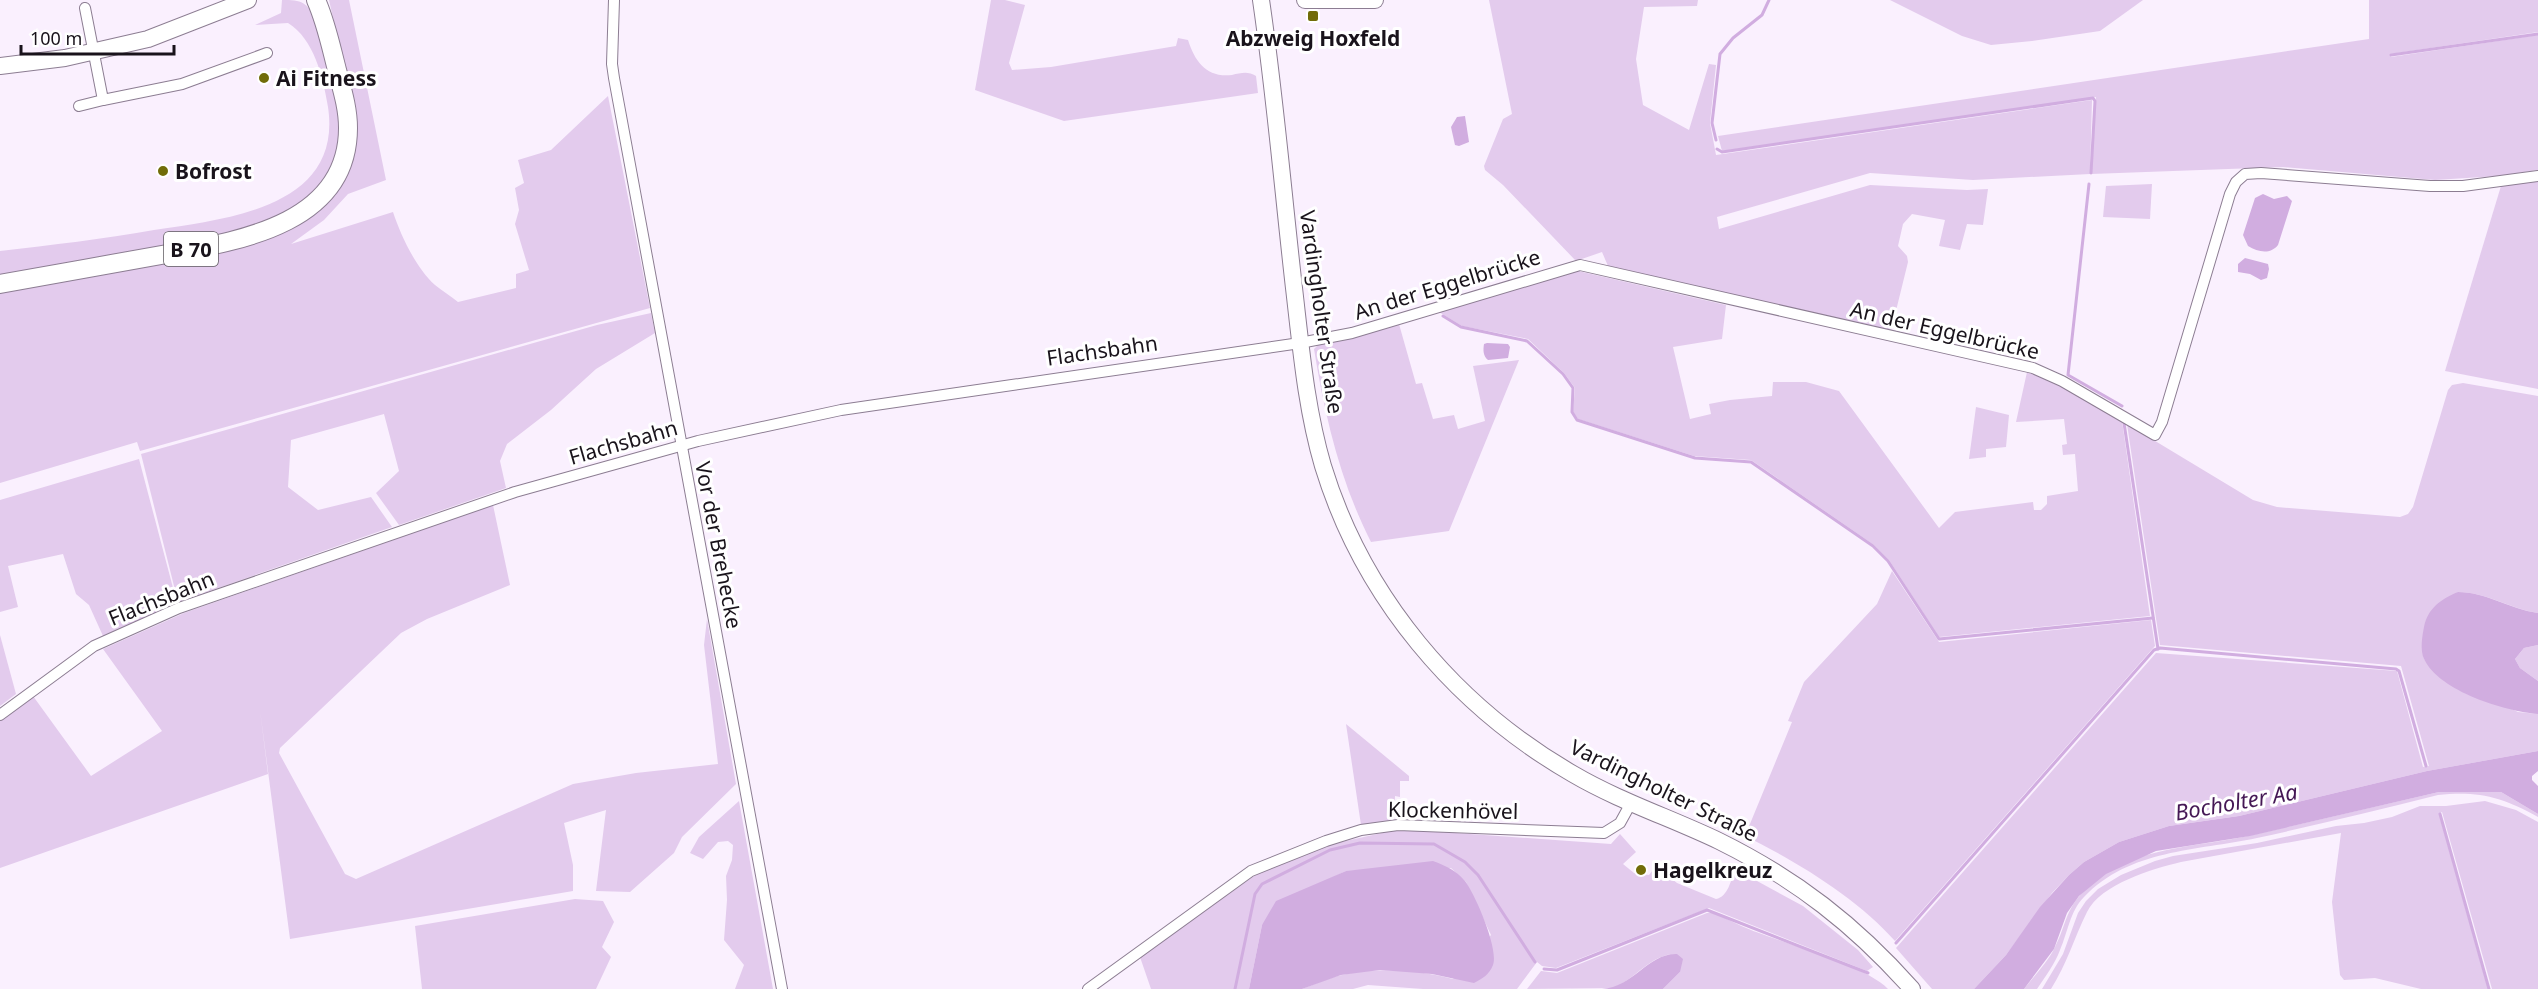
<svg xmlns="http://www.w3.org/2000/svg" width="2538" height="989" font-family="'Noto Sans',sans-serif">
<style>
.green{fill:#e3cbed}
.water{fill:#d1ade0}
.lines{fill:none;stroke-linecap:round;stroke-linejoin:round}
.stream{stroke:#d1ade0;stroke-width:3}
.street-casing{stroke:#8c7d92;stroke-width:12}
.secondary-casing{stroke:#8c7d92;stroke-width:18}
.primary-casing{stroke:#8c7d92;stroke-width:20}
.street{stroke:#fff;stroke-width:10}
.secondary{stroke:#fff;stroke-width:16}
.primary{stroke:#fff;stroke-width:18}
.poi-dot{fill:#716c09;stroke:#fff;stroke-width:2}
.labels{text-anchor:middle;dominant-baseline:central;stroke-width:6;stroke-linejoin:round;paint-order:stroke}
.shield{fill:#fff;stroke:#5e5a5f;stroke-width:1.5}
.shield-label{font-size:20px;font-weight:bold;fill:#19131b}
.poi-label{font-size:21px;font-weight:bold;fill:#19131b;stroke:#fff;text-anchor:start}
.street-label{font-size:21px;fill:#19131b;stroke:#fff}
.water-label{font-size:22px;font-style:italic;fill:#451855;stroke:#fff}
</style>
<rect width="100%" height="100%" fill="#faf0fe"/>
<!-- green -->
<g class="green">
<path d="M 282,0 C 302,0 307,2 316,20 C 324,54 345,112 338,145 C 333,172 312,199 288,213 C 250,234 204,239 161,247 C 108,257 54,266 0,276 L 0,251 C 52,245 103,239 154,230 C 226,219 343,208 328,107 C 323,77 314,39 288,23 L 255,25 L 281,13 Z"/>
<path d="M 329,0 L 349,0 L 386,180 L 348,194 L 324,220 L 291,244 L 393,212 C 401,236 416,268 435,285 C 442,291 451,296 458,302 L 516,288 L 516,274 L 529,270 L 515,224 L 519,210 L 515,188 L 524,183 L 518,160 L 551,150 L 608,96 L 650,308 L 140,451 L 137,442 L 0,483 L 0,290 L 236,247 L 334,191 L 352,101 Z"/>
<path d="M 991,0 L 1005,0 L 1025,5 L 1009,63 L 1012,70 L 1051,67 L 1176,46 L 1178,38 L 1188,40 C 1195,62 1207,78 1232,75 C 1241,73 1248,71 1256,76 L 1258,93 L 1064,121 L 975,90 Z"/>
<path d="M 1489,0 L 1698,0 L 1697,6 L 1644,7 L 1636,59 L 1643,105 L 1689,130 L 1709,64 L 1716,65 L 1710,123 L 1716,155 L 2092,100 L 2090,174 L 1973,180 L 1870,173 L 1717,217 L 1719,229 L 1870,185 L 1967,190 L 1988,189 L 1983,225 L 1967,224 L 1960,250 L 1939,246 L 1945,220 L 1912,214 L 1903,224 L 1898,246 L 1907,256 L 1908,262 L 1891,331 L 1608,266 L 1602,252 L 1576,261 L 1503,185 L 1485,170 L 1484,166 L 1503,119 L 1512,114 Z"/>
<path d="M 1890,0 L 2143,0 L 2100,31 L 2032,41 L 1991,45 L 1962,36 Z"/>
<path d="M 2369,0 L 2538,0 L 2538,32 L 2390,54 L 2391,57 L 2538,35 L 2538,170 L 2498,176 L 2435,180 L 2283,167 L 2091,174 L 2096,97 L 1722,151 L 1718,136 L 2369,39 Z"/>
<path d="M 2538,181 L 2538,389 L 2445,371 L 2501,186 Z"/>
<path d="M 2152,184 L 2150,219 L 2103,217 L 2106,186 Z"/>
<path d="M 1578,271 L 1726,305 L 1722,339 L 1673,347 L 1690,419 L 1711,414 L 1709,404 L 1730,400 L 1772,396 L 1773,382 L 1806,382 L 1839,391 L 1939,528 L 1955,512 L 2033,502 L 2034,510 L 2041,510 L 2047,504 L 2047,496 L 2078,491 L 2075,454 L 2063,455 L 2062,445 L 2067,444 L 2064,419 L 2016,422 L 2027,372 L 2056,383 L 2122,421 L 2150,616 L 1939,637 L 1889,560 L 1874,545 L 1751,460 L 1694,456 L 1578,419 L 1573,412 L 1575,388 L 1564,373 L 1528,339 L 1462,326 L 1439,312 Z"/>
<path d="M 651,313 L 655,333 L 596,369 L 551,410 L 507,444 L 500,461 L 506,488 L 399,525 L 376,493 L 399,471 L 384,414 L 291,440 L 288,487 L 318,510 L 371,497 L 392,527 L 178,602 L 141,454 L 597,325 Z"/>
<path d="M 1399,324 L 1416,384 L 1422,383 L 1433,419 L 1454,415 L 1458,429 L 1485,421 L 1473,366 L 1519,360 L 1449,531 L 1371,542 C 1340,481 1325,417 1314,349 L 1318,345 L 1341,341 Z"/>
<path d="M 2463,383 L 2538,396 L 2538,613 C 2510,609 2486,592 2458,592 L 2422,643 L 2424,659 L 2433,671 L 2518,712 L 2538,714 L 2538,751 L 2427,771 L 2239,816 L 2169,826 L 2119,842 L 2084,862 L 2069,875 L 2052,893 L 2006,955 L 1974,989 L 1932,989 L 1896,948 L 2156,653 L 2397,671 L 2423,767 L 2429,766 L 2401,666 L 2160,645 L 2127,424 L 2253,500 L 2277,507 L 2400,517 L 2408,514 L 2413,507 L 2448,390 L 2452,385 Z"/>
<path d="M 1976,407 L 2009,415 L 2006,447 L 1986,449 L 1986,457 L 1969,459 Z"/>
<path d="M 139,459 L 177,603 L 103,636 L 89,605 L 76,594 L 63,554 L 8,566 L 18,607 L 0,612 L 0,500 Z"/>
<path d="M 493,505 L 510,585 L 427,619 L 401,633 L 280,748 L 279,753 L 345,874 L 356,879 L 573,784 L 636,773 L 718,764 L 704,645 L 707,619 L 736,784 L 682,837 L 674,853 L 630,892 L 596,891 L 606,810 L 564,823 L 573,865 L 573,891 L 290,939 L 260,710 L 268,774 L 0,868 L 0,721 L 33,696 L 91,776 L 162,731 L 103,649 L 184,613 Z"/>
<path d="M 1892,571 L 1939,642 L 2151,620 L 2155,646 L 1895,941 C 1857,898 1796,861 1745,836 L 1792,722 L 1788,721 L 1804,682 L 1877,604 Z"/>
<path d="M 0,635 L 16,694 L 0,706 Z"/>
<path d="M 2538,645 L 2538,681 L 2520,668 L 2515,659 L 2524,648 Z"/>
<path d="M 1346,724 L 1409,776 L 1409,781 L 1400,781 L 1400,797 L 1395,796 L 1394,822 L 1361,825 Z"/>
<path d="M 2463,791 L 2501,792 L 2538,814 L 2538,817 C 2502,797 2479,791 2438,795 C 2378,810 2317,825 2257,838 C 2196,851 2130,849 2084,897 C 2070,911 2068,932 2060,950 C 2055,964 2045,977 2037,989 L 2024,989 C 2034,976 2047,963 2054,949 C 2068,922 2064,909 2089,886 C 2134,845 2197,848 2252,835 C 2314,821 2377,806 2439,792 Z"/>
<path d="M 739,801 L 773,989 L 735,989 L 744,965 L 724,940 L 727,900 L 726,876 L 732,860 L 733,845 L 728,841 L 718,842 L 703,859 L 690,853 L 699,837 Z"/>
<path d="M 2485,801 L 2516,810 L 2538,822 L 2538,989 L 2492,989 L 2442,812 L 2439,814 L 2488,989 L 2421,989 L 2375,978 L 2344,980 L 2340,975 L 2332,902 L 2341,833 L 2181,862 C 2152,869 2101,884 2087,912 C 2074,938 2067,964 2051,989 L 2042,989 L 2063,954 L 2078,913 L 2086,901 L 2098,889 L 2121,875 L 2155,861 L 2173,856 L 2257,843 L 2336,826 L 2364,823 L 2392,817 L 2420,806 L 2446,806 Z"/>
<path d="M 1400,829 L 1611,844 L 1620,834 L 1636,852 L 1623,864 L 1634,873 L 1649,875 L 1656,866 L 1677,883 L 1716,899 C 1728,897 1731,880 1735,869 L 1803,906 L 1858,950 L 1873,967 L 1867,971 L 1709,908 L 1556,968 L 1542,966 L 1537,962 L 1517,989 L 1423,989 L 1368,985 L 1353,989 L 1302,989 C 1315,984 1328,978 1342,975 C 1378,967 1417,970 1453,979 L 1491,935 L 1466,882 L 1451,868 L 1346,871 L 1317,885 L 1262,925 L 1249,989 L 1151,989 L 1140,957 L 1257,874 L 1332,844 Z"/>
<path d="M 575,899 L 603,901 L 614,922 L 602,947 L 611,957 L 596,989 L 422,989 L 415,926 Z"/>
<path d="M 1707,913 L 1713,913 C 1726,918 1738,925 1751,930 C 1783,943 1867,966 1888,989 L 1663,989 L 1680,972 L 1677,954 C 1652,953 1635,979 1614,988 L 1527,989 L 1541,971 L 1557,973 Z"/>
</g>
<!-- water -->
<g class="water">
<path d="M 1465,116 L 1469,142 L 1459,146 L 1455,145 L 1451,127 L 1457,117 Z"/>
<path d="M 2263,194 L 2274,199 L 2287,196 L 2292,201 L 2278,245 C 2270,255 2258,252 2248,246 L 2243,235 L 2255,198 Z"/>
<path d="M 2245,258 L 2268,264 L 2269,269 L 2267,278 L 2261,280 L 2250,274 L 2238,272 L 2238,264 Z"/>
<path d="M 1487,343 L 1508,344 L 1510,347 L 1508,358 L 1488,360 C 1483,356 1483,350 1484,344 Z"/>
<path d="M 2458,592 C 2486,592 2509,609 2538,613 L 2538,645 L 2524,648 L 2515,659 L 2520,668 L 2538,681 L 2538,714 C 2505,711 2440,692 2424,659 C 2420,650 2422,637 2424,627 C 2428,608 2441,599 2458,592 Z"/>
<path d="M 2538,751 L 2538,771 L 2532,776 L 2532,780 L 2538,786 L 2538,814 L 2501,792 L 2439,792 L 2250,836 L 2156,851 L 2106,874 L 2079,896 L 2067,913 L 2054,949 L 2024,989 L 1974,989 L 2006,955 L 2040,907 L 2069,875 L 2084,862 L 2119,842 L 2169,826 L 2239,816 L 2427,771 Z"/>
<path d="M 1433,861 C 1446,866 1456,870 1465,881 C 1475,894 1499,949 1493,965 C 1489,975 1483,978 1474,983 L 1432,974 L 1380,970 L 1341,975 L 1302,989 L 1249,989 L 1262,925 L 1276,901 L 1346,871 Z"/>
<path d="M 1677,954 L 1683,959 L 1680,972 L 1663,989 L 1602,989 C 1634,987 1648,953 1677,954 Z"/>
</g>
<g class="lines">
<!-- stream -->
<g class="stream">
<path d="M 2391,55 L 2538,34"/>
<path d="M 1716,140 L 1712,123 L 1720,54 L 1733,38 L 1762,15 L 1769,0"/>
<path d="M 1717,149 L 1722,152 L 2093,98 L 2095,101 L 2091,173"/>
<path d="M 2089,184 L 2068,375 L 2122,406"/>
<path d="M 1443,316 L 1461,327 L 1527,341 L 1563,374 L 1573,388 L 1572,412 L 1577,420 L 1695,458 L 1751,462 L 1873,546 L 1888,561 L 1939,639 L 2153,618"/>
<path d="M 2124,423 L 2158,649"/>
<path d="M 2440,814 L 2489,989"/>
<path d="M 1896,943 L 2154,650 L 2160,648 L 2396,669 L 2399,671 L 2426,766"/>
<path d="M 1544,969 L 1557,970 L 1707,910 L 1868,973"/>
<path d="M 1235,989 L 1255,894 L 1262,884 L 1330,850 L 1360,843 L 1434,844 L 1465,862 L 1478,875 L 1535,962"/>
</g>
<!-- street casing -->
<g class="street-casing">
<g id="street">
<path d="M 614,0 L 612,64 L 614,78 L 782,989"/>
<path d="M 85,8 L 103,100 L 182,84 L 267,53"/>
<path d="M 79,106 L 103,100"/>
<path d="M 0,715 L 94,646 L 179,608 L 515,492 L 698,441 L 841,410 L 1300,343 L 1352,333 L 1580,265 L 2033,368 L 2062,381 L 2155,435 L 2162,422 L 2230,194 L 2236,182 L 2245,174 L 2261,173 L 2430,186 L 2463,186 L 2538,176"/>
<path d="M 1088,989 L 1251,871 L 1326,841 L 1361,830 L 1398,825 L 1604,833 L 1620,823 L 1631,803"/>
</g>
</g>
<!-- secondary casing -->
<g class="secondary-casing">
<g id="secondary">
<path d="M 1261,0 C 1275,95 1283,192 1294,288 C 1301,348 1306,408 1323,466 C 1363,597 1455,706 1573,774 C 1619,801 1671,818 1719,841 C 1796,879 1855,925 1912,989"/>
<path d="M 1305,0 L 1375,0"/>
<path d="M 0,66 L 65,58 L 148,39 L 248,0"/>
</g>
</g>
<!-- primary casing -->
<g class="primary-casing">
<path id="primary" d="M 0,284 C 56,274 111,264 167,254 C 239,241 348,224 348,128 C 348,108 342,89 337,70 C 331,47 326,22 316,0"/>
</g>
<!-- street -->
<use href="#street" class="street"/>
<!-- secondary -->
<use href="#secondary" class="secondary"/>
<!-- primary -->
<use href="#primary" class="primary"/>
</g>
<!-- markers -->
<g class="poi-dot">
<rect x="1307" y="10" width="12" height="12" rx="3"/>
<circle cx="264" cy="78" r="6"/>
<circle cx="163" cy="171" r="6"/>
<circle cx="1641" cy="870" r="6"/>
</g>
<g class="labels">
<!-- shield labels -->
<rect class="shield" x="164" y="232" width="54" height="34" rx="4.5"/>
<g class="shield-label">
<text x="191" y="249">B 70</text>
</g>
<!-- poi labels -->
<g class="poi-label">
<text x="1313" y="38" text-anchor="middle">Abzweig Hoxfeld</text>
<text x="276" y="78">Ai Fitness</text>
<text x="175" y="171">Bofrost</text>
<text x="1653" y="870">Hagelkreuz</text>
</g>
<!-- street labels -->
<g class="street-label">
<text transform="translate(1447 284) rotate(-17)">An der Eggelbrücke</text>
<text transform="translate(1322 312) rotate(82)">Vardingholter Straße</text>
<text transform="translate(1945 330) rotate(13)">An der Eggelbrücke</text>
<text transform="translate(1102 350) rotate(-8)">Flachsbahn</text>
<text transform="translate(623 442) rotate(-16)">Flachsbahn</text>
<text transform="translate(719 545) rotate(79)">Vor der Brehecke</text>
<text transform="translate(161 598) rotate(-22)">Flachsbahn</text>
<text transform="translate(1664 790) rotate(26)">Vardingholter Straße</text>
<text transform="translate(1453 810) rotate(1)">Klockenhövel</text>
</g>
<!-- water labels -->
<g class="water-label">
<text transform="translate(2236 801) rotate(-10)">Bocholter Aa</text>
</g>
</g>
<!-- scale -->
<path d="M21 45v9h153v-9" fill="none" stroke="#19131b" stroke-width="3"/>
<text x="30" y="45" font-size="18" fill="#19131b" stroke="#ffffff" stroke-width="4.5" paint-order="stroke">100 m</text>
</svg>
